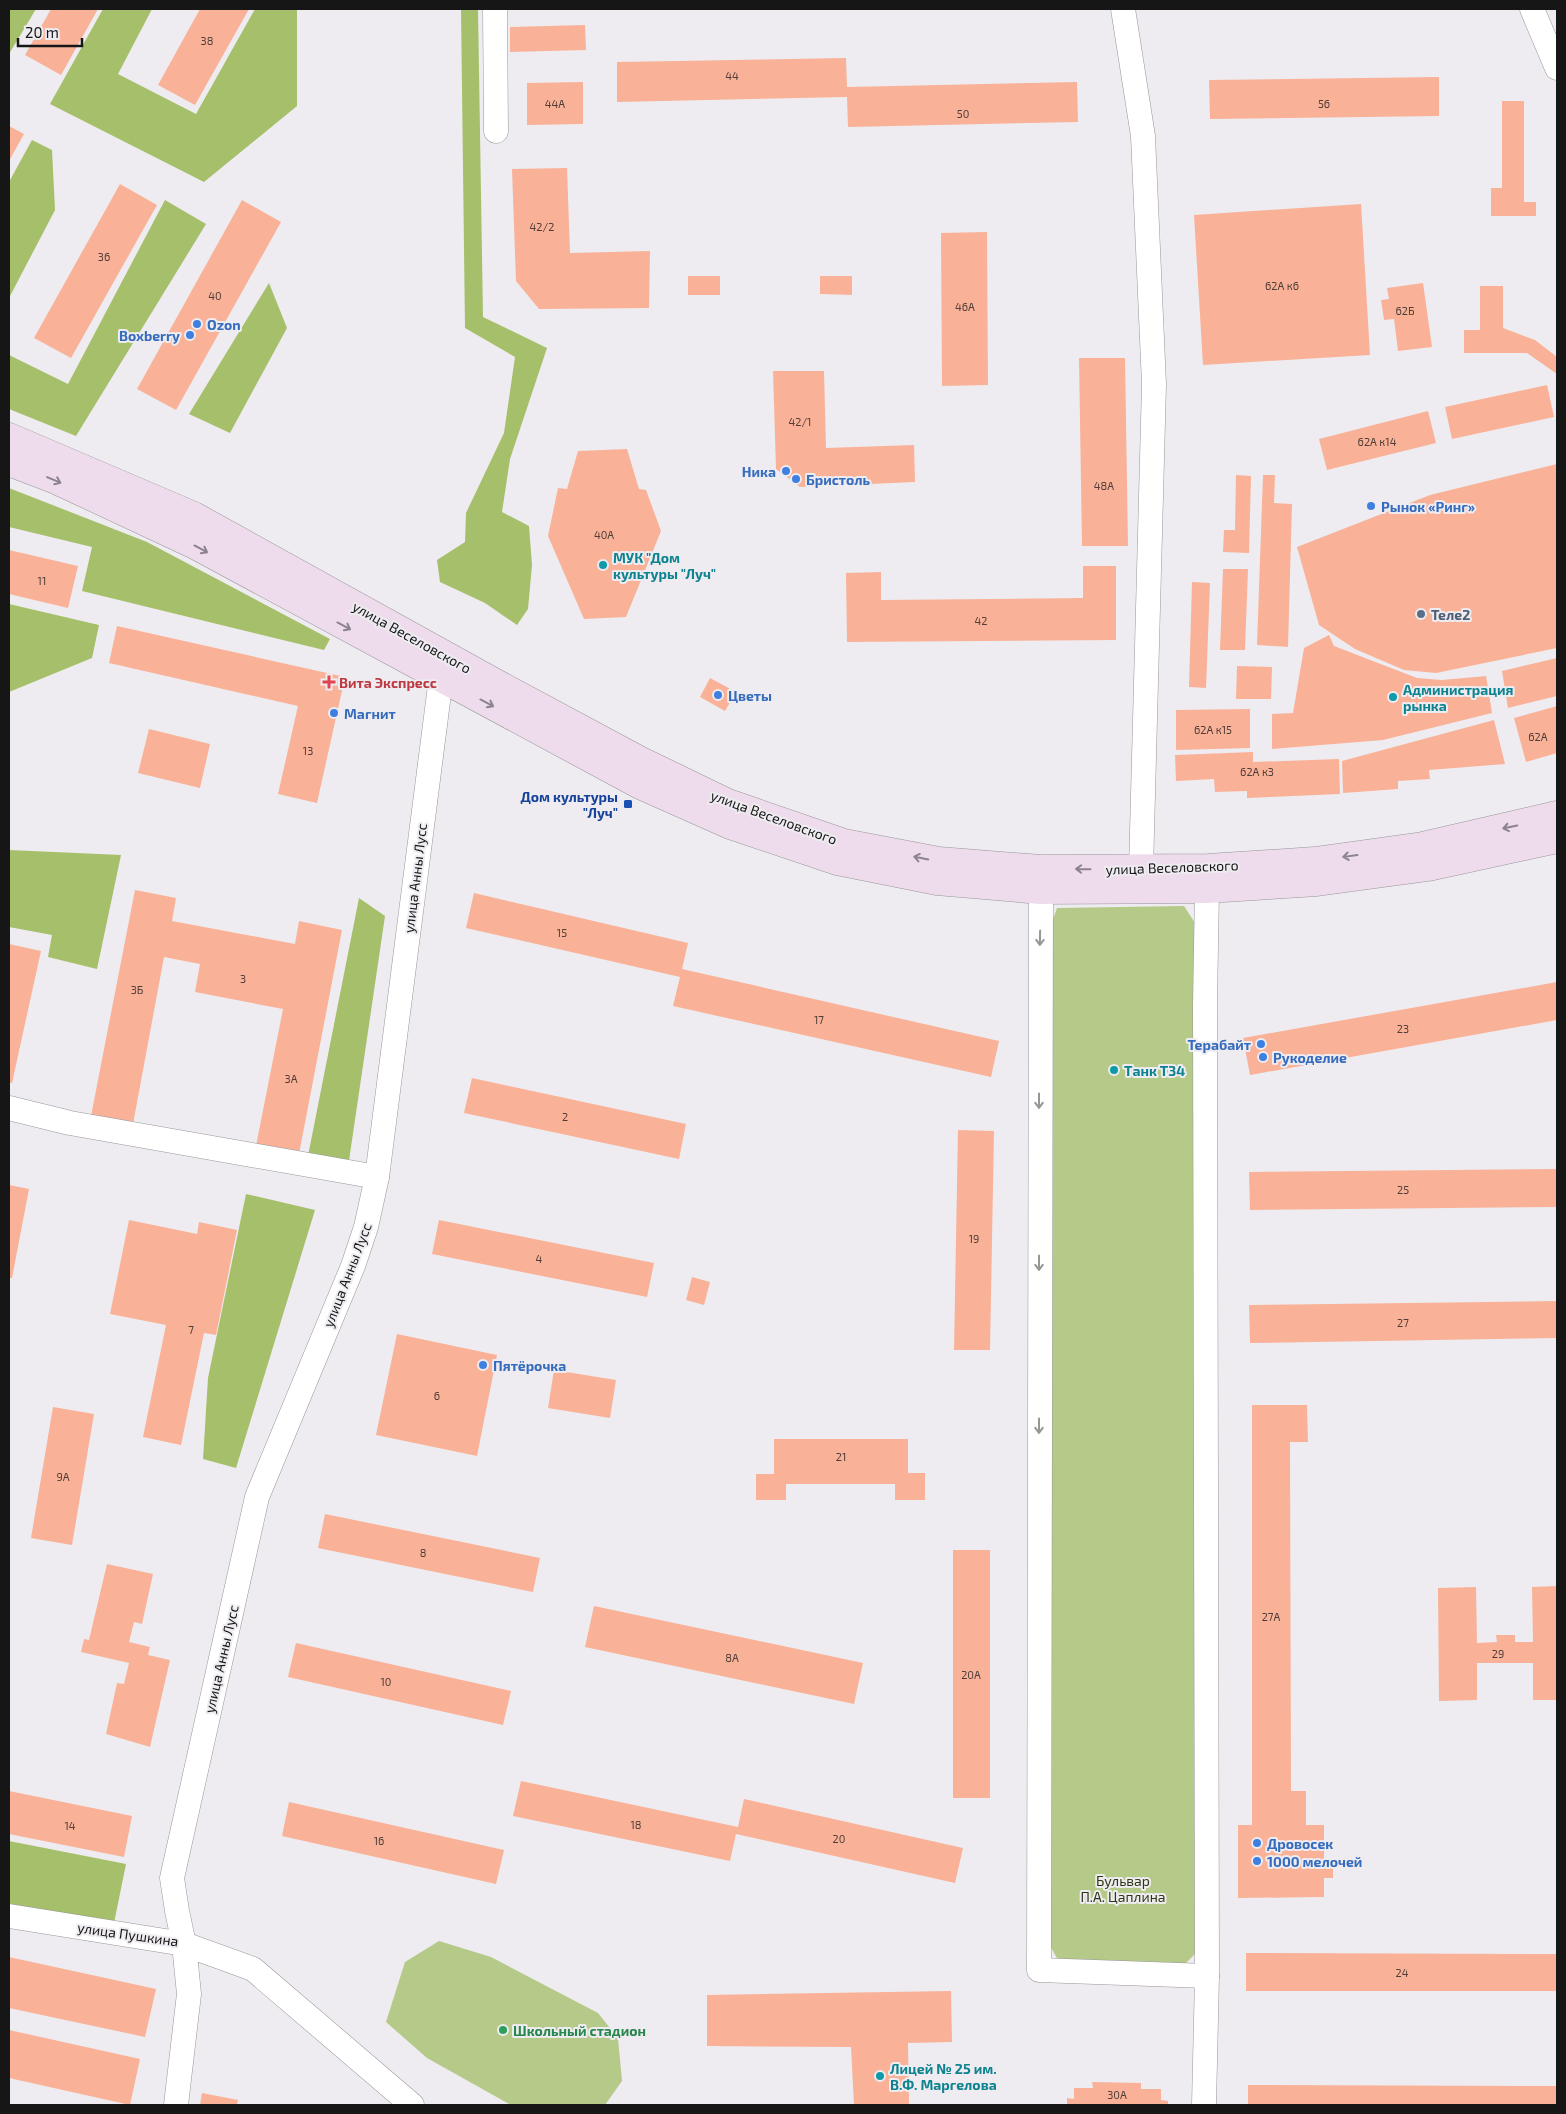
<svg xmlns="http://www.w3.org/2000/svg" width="1566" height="2114" font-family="'Exo 2',sans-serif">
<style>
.green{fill:#b5c988}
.forest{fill:#a6bf6a}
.building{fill:#f9b298}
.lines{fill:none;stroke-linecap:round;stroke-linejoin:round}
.minor-casing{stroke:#989699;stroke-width:25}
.secondary-casing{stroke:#989699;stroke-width:29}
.minor{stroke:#fff;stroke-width:24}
.secondary{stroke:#eedcec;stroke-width:28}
.oneway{stroke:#8d838c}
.oneway2{stroke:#979697}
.shop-dot{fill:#3f7fe0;stroke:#eeecf0;stroke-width:2}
.culture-dot{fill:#0f9aa8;stroke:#eeecf0;stroke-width:2}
.service-dot{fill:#5c6f8a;stroke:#eeecf0;stroke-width:2}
.health-dot{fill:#e0444e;stroke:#eeecf0;stroke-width:2}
.transit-dot{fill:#1a4fb4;stroke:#eeecf0;stroke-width:2}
.leisure-dot{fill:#2e9e5b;stroke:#eeecf0;stroke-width:2}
.labels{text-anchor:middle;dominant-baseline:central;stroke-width:4;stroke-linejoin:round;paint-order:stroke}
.number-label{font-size:11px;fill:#503d37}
.shop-label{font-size:14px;font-weight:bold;fill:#366cbe;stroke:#eeecf0;text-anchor:start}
.culture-label{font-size:14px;font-weight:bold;fill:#0d838f;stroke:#eeecf0;text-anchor:start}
.service-label{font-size:14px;font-weight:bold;fill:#4e5e75;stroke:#eeecf0;text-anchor:start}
.street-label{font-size:14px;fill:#171617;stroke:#eeecf0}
.health-label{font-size:14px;font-weight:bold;fill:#be3a42;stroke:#eeecf0;text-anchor:start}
.transit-label{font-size:14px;font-weight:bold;fill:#164399;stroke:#eeecf0;text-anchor:end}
.park-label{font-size:14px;fill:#2d3713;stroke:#eeecf0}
.leisure-label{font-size:14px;font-weight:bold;fill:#27864d;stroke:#eeecf0;text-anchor:start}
</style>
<rect width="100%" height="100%" fill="#eeecf0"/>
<!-- green -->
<g class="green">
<path d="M 1184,906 L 1195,923 L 1197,1952 L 1184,1965 L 1058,1960 L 1048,1942 L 1052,922 L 1057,908 Z"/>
<path d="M 439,1941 L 491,1957 L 598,2013 L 618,2038 L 622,2081 L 605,2105 L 511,2105 L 427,2058 L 386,2022 L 405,1962 Z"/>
</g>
<!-- forest -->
<g class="forest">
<path d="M 9,9 L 36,9 L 9,54 Z"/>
<path d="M 103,9 L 152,9 L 118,74 L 196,114 L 255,9 L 297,9 L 297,106 L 204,182 L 50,104 Z"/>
<path d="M 461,9 L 478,9 L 483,317 L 547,348 L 510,459 L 502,512 L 529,526 L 532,565 L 528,609 L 517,625 L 485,603 L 440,582 L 437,560 L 465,542 L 466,513 L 504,433 L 515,357 L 465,328 Z"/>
<path d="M 32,140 L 52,150 L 55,210 L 9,298 L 9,182 Z"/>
<path d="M 165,200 L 206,224 L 76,436 L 9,409 L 9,355 L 68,384 Z"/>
<path d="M 269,283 L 287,328 L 230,433 L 189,414 Z"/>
<path d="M 9,488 L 147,542 L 330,639 L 324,650 L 82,591 L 92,547 L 9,527 Z"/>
<path d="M 9,604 L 99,625 L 92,658 L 9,692 Z"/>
<path d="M 9,850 L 121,855 L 97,969 L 48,957 L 52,935 L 9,927 Z"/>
<path d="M 359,898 L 385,916 L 346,1181 L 305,1171 Z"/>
<path d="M 246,1194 L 315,1210 L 236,1468 L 203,1459 L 208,1378 Z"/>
<path d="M 9,1841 L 126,1864 L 114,1923 L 9,1907 Z"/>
</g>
<!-- building -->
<g class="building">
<path d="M 51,9 L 98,9 L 61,75 L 25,55 Z"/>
<path d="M 200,9 L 249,9 L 195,105 L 158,85 Z"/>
<path d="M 585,25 L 586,50 L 510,52 L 510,27 Z"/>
<path d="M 846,58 L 847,87 L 1077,82 L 1078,122 L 848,127 L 847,97 L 617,102 L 617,62 Z"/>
<path d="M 1439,77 L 1439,116 L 1210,119 L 1209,80 Z"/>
<path d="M 583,82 L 583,124 L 527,125 L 527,83 Z"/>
<path d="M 1502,101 L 1524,101 L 1524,202 L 1536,202 L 1536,216 L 1491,216 L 1491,188 L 1502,188 Z"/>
<path d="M 9,126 L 24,134 L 9,161 Z"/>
<path d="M 567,168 L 570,253 L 650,251 L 649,308 L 539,309 L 516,281 L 512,169 Z"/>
<path d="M 120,184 L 157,205 L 71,358 L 34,338 Z"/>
<path d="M 242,200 L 281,222 L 176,410 L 137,389 Z"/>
<path d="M 1361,204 L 1370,355 L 1203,365 L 1194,215 Z"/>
<path d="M 987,232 L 988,385 L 942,386 L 941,233 Z"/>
<rect x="688" y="276" width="32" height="19"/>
<path d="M 820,276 L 852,276 L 852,295 L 820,294 Z"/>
<path d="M 1423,283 L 1432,347 L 1398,351 L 1394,319 L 1384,320 L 1381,300 L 1389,299 L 1387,288 Z"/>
<path d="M 1480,286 L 1503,286 L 1503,328 L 1535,340 L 1557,357 L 1557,374 L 1527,353 L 1464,353 L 1464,330 L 1480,330 Z"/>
<path d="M 1079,358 L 1125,358 L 1128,546 L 1082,546 Z"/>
<path d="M 773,371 L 824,371 L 826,448 L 914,445 L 915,482 L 800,487 L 776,469 Z"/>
<path d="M 1547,385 L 1554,417 L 1452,439 L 1445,407 Z"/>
<path d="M 1428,411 L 1436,443 L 1327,470 L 1319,439 Z"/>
<path d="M 627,449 L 639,489 L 646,490 L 661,531 L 626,617 L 584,619 L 548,536 L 558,488 L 567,489 L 578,451 Z"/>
<path d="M 1557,464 L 1557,648 L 1436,673 L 1404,670 L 1355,649 L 1319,625 L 1297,547 L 1430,495 Z"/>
<path d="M 1236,475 L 1251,476 L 1249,553 L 1223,552 L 1224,530 L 1235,530 Z"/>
<path d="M 1263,475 L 1275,475 L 1274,503 L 1292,504 L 1288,647 L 1257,645 Z"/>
<path d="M 9,550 L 78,566 L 68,608 L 9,594 Z"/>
<path d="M 1083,566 L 1116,566 L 1116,640 L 847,642 L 846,573 L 881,572 L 881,600 L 1083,598 Z"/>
<path d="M 1223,569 L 1248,569 L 1245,650 L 1220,650 Z"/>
<path d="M 1192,582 L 1210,583 L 1206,688 L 1189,687 Z"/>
<path d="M 117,626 L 345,677 L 317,803 L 278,794 L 298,706 L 109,663 Z"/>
<path d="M 1329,635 L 1334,646 L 1417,678 L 1442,680 L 1486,676 L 1492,713 L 1383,740 L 1272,749 L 1272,714 L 1293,713 L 1304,648 Z"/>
<path d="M 1557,658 L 1557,696 L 1508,708 L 1502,671 Z"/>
<path d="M 1237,666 L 1272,667 L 1271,699 L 1236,699 Z"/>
<path d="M 710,678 L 736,692 L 725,711 L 700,697 Z"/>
<path d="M 1557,706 L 1557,753 L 1526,762 L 1514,718 Z"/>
<path d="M 1250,709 L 1250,748 L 1176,750 L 1176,710 Z"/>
<path d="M 1494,720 L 1505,764 L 1429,770 L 1430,779 L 1398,781 L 1398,789 L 1343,793 L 1342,761 Z"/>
<path d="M 149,729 L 210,744 L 200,788 L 138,773 Z"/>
<path d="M 1253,752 L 1253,762 L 1339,759 L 1340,794 L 1247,798 L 1247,791 L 1215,792 L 1214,779 L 1176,781 L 1175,755 Z"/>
<path d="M 135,890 L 176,898 L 172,921 L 295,944 L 299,921 L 342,930 L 299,1154 L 256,1146 L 283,1009 L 195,992 L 200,964 L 164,957 L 133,1124 L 91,1116 Z"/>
<path d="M 474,893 L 688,943 L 682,969 L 999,1041 L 991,1077 L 673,1006 L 680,977 L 466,928 Z"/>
<path d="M 9,944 L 41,951 L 12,1083 L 9,1083 Z"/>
<path d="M 1557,982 L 1557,1020 L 1250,1075 L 1243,1038 Z"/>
<path d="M 472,1078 L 686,1124 L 679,1159 L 464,1113 Z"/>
<path d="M 958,1130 L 994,1131 L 990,1350 L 954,1350 Z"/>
<path d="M 1557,1169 L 1557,1207 L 1250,1210 L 1249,1172 Z"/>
<path d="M 9,1185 L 29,1189 L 12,1278 L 9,1278 Z"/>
<path d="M 129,1220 L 197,1234 L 199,1222 L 237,1230 L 216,1335 L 204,1333 L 181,1445 L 143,1437 L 166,1325 L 110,1314 Z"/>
<path d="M 439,1220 L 654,1263 L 647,1297 L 432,1254 Z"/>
<path d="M 692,1277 L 710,1282 L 704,1305 L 686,1300 Z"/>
<path d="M 1557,1301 L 1557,1338 L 1250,1343 L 1249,1305 Z"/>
<path d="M 397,1334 L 497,1355 L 477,1456 L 376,1435 Z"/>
<path d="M 554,1370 L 616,1380 L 610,1418 L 548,1408 Z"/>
<path d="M 1252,1405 L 1307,1405 L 1308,1442 L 1290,1442 L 1291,1791 L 1306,1791 L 1306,1825 L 1324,1825 L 1324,1859 L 1333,1859 L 1333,1878 L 1324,1878 L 1324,1897 L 1238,1898 L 1238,1825 L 1252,1825 Z"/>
<path d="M 53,1407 L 94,1414 L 72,1545 L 31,1538 Z"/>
<path d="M 774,1439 L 908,1439 L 908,1473 L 925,1473 L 925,1500 L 895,1500 L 895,1484 L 786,1484 L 786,1500 L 756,1500 L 756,1474 L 774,1474 Z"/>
<path d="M 325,1514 L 540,1558 L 533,1592 L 318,1548 Z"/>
<rect x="953" y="1550" width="37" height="248"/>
<path d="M 107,1564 L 153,1574 L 142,1624 L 134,1622 L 129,1642 L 150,1647 L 148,1655 L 170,1660 L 150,1747 L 106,1734 L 117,1683 L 124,1684 L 129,1663 L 81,1652 L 84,1639 L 89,1640 Z"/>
<path d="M 1557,1586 L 1557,1700 L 1533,1700 L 1533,1663 L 1477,1663 L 1477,1700 L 1439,1701 L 1438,1588 L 1476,1587 L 1477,1643 L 1497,1642 L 1496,1635 L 1515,1635 L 1515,1642 L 1533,1642 L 1532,1587 Z"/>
<path d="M 594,1606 L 863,1663 L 854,1704 L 585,1647 Z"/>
<path d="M 296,1643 L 511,1691 L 503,1725 L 288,1677 Z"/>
<path d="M 521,1781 L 738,1827 L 744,1799 L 963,1848 L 955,1883 L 736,1834 L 730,1861 L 513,1816 Z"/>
<path d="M 9,1791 L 132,1816 L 124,1857 L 9,1834 Z"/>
<path d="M 289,1802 L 504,1850 L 496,1884 L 282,1836 Z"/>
<path d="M 1246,1953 L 1557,1954 L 1557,1991 L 1246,1991 Z"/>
<path d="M 9,1957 L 156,1989 L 145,2037 L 9,2008 Z"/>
<path d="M 951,1991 L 952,2042 L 908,2043 L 909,2105 L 854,2105 L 851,2047 L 707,2046 L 707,1995 Z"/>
<path d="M 9,2030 L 140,2059 L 130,2105 L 9,2078 Z"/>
<path d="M 1092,2082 L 1141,2083 L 1141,2089 L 1161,2089 L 1161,2100 L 1168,2101 L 1168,2105 L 1067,2105 L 1067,2098 L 1074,2099 L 1074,2088 L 1093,2088 Z"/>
<path d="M 1248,2085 L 1557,2086 L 1557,2105 L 1248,2105 Z"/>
<path d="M 202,2093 L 238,2100 L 237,2105 L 200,2105 Z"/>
</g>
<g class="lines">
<!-- minor casing -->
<g class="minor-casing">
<g id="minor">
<path d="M 495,9 L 496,131"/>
<path d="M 1123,9 L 1143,136 L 1154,384 L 1141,870"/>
<path d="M 1532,9 L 1557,68"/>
<path d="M 1041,890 L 1039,1970 L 1207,1976 L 1205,1004 L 1207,889"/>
<path d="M 9,1108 L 70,1123 L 377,1177"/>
<path d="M 9,1916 L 184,1944 L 177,1911 L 172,1878 L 257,1497 L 353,1266 L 366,1227 L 377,1177 L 441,678"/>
<path d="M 176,2105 L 189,1994 L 184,1944 L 253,1969 L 412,2105"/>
<path d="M 1204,2105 L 1207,1976"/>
</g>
</g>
<!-- secondary casing -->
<g class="secondary-casing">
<g id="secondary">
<path d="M 9,437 L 194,516 L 501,686 L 641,761 L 728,803 L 844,843 L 939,861 L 1041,869 L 1208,868 L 1315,861 L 1423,846 L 1557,815"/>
<path d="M 9,462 L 56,480 L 193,544 L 640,785 L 730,825 L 837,861 L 937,881 L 1041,890 L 1207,889 L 1317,882 L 1428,867 L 1557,839"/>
</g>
</g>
<!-- minor -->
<use href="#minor" class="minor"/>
<!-- secondary -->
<use href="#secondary" class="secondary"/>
</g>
<!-- one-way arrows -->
<defs><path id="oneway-shaft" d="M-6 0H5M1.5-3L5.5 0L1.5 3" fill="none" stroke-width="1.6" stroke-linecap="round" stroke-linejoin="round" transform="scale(1.25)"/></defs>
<g class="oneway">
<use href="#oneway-shaft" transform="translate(54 480) rotate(23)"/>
<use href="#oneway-shaft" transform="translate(201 549) rotate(28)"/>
<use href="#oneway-shaft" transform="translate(344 626) rotate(28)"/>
<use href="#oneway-shaft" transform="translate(487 703) rotate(28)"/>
<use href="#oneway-shaft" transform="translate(1510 827) rotate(168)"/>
<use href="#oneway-shaft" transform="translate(1350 856) rotate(172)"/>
<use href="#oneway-shaft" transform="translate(921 858) rotate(-169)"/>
<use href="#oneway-shaft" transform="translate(1083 869) rotate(-179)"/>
</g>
<g class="oneway2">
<use href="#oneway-shaft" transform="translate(1040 938) rotate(91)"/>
<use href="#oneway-shaft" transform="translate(1039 1101) rotate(90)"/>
<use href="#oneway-shaft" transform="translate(1039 1263) rotate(90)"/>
<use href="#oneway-shaft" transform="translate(1039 1426) rotate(90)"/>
</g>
<!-- markers -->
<g class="shop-dot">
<circle cx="197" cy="324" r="5"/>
<circle cx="190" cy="335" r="5"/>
<circle cx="786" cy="471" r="5"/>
<circle cx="796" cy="479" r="5"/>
<circle cx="1371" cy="506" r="5"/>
<circle cx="718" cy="695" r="5"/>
<circle cx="334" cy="713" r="5"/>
<circle cx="1261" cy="1044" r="5"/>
<circle cx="1263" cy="1057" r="5"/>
<circle cx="483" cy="1365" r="5"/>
<circle cx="1257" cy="1843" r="5"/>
<circle cx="1257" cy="1861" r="5"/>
</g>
<g class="culture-dot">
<circle cx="603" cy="565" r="5"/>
<circle cx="1393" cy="697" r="5"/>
<circle cx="1114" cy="1070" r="5"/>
<circle cx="880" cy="2076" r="5"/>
</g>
<circle class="service-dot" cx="1421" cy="614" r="5"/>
<path class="health-dot" d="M326.5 674.5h5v5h5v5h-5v5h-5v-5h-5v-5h5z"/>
<rect class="transit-dot" x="623" y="799" width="10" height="10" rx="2.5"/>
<circle class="leisure-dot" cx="503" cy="2030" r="5"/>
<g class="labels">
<!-- number labels -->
<g class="number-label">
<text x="207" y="40">38</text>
<text x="732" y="75">44</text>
<text x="555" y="103">44А</text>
<text x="1324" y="103">56</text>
<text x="963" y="113">50</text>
<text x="542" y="226">42/2</text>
<text x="104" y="256">36</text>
<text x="1282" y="285">62А к6</text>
<text x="215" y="295">40</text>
<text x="965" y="306">46А</text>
<text x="1405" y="310">62Б</text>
<text x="800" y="421">42/1</text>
<text x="1377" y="441">62А к14</text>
<text x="1104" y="485">48А</text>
<text x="604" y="534">40А</text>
<text x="42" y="580">11</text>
<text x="981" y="620">42</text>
<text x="1213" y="729">62А к15</text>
<text x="1538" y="736">62А</text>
<text x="308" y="750">13</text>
<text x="1257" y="771">62А к3</text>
<text x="562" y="932">15</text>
<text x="243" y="978">3</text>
<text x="137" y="989">3Б</text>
<text x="819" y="1019">17</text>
<text x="1403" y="1028">23</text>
<text x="291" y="1078">3А</text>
<text x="565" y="1116">2</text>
<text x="1403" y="1189">25</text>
<text x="974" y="1238">19</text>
<text x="539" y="1258">4</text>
<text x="1403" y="1322">27</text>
<text x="191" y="1329">7</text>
<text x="437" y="1395">6</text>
<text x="841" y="1456">21</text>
<text x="63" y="1476">9А</text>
<text x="423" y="1552">8</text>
<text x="1271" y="1616">27А</text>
<text x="1498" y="1653">29</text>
<text x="732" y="1657">8А</text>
<text x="971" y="1674">20А</text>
<text x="386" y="1681">10</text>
<text x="636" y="1824">18</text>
<text x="70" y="1825">14</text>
<text x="839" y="1838">20</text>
<text x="379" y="1840">16</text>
<text x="1402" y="1972">24</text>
<text x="1117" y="2094">30А</text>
</g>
<!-- shop labels -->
<g class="shop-label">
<text x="207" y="324">Ozon</text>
<text x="180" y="335" text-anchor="end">Boxberry</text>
<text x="776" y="471" text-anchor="end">Ника</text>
<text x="806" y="479">Бристоль</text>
<text x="1381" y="506">Рынок «Ринг»</text>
<text x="728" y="695">Цветы</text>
<text x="344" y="713">Магнит</text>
<text x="1251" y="1044" text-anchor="end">Терабайт</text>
<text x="1273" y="1057">Рукоделие</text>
<text x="493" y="1365">Пятёрочка</text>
<text x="1267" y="1843">Дровосек</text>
<text x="1267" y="1861">1000 мелочей</text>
</g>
<!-- culture labels -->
<g class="culture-label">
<text x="613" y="557">МУК "Дом<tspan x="613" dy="16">культуры "Луч"</tspan></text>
<text x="1403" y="689">Администрация<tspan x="1403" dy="16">рынка</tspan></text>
<text x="1124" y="1070">Танк T34</text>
<text x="890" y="2068">Лицей № 25 им.<tspan x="890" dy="16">В.Ф. Маргелова</tspan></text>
</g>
<!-- service labels -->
<g class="service-label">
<text x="1431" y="614">Теле2</text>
</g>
<!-- street labels -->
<g class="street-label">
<text transform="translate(412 637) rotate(29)">улица Веселовского</text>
<text transform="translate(774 817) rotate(20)">улица Веселовского</text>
<text transform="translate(1172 867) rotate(-2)">улица Веселовского</text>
<text transform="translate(415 878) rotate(-83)">улица Анны Лусс</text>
<text transform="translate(347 1275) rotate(-69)">улица Анны Лусс</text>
<text transform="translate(221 1659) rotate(-77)">улица Анны Лусс</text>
<text transform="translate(128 1934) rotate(8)">улица Пушкина</text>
</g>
<!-- health labels -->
<g class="health-label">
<text x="339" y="682">Вита Экспресс</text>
</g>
<!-- transit labels -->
<g class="transit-label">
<text x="618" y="796">Дом культуры<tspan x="618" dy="16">"Луч"</tspan></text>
</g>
<!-- park labels -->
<g class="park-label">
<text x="1123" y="1880">Бульвар<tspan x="1123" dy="16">П.А. Цаплина</tspan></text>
</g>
<!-- leisure labels -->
<g class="leisure-label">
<text x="513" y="2030">Школьный стадион</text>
</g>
</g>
<!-- border -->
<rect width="1566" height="2114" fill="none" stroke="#171617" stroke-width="20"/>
<!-- scale -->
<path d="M18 38v8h64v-8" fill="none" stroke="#171617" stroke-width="2.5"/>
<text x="25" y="38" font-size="15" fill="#171617" stroke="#eeecf0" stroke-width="4" paint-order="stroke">20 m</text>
</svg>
